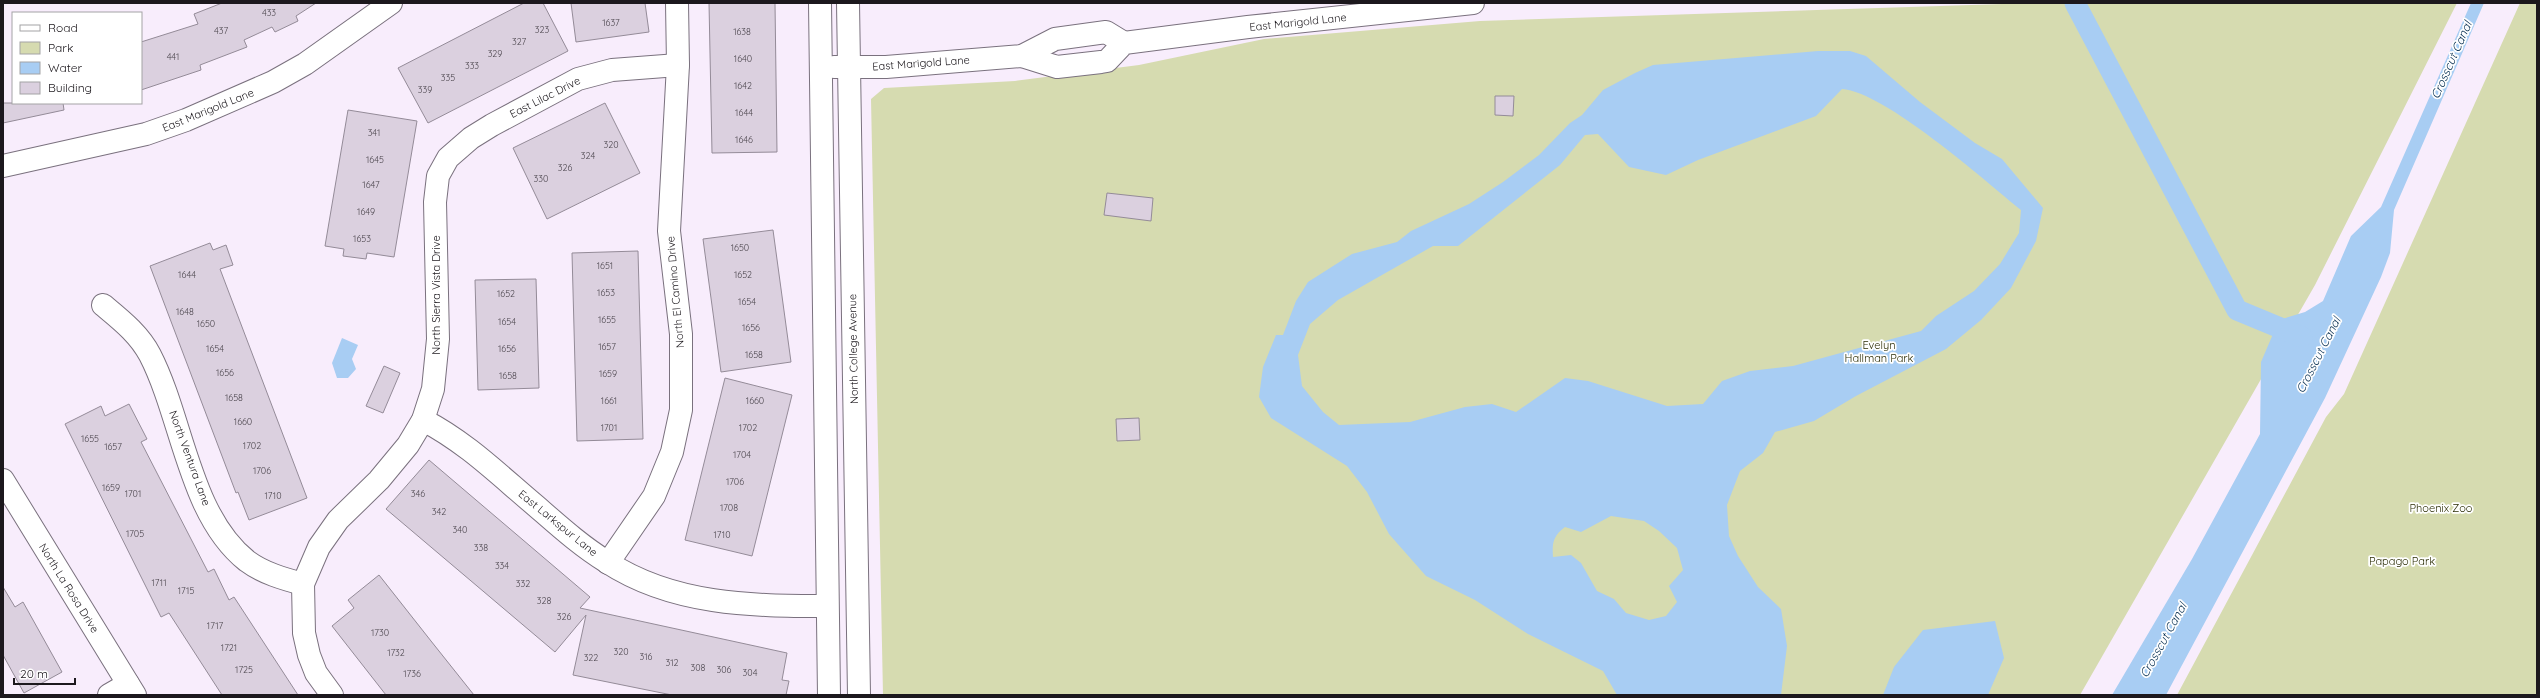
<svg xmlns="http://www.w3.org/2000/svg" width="2540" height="698" font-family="Quicksand,sans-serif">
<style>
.green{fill:#d6dbb0}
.water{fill:#a8cdf3;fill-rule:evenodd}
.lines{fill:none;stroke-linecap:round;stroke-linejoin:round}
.canal{stroke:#a8cdf3;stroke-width:21}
.building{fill:#dbd0df;stroke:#948b98}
.minor-casing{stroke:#7a717e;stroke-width:24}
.minor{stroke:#fff;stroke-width:22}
.labels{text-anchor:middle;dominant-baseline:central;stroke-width:3.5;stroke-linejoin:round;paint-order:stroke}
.number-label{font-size:9px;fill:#4c464e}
.street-label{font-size:11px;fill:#1c181d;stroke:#fff}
.park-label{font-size:11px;fill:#2b2d05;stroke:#fff}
.water-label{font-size:12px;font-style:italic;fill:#002a4d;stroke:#fff}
</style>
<rect width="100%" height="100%" fill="#f8edfc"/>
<!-- green -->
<g class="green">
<path d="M 2033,3 L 2457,3 L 2315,285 L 2080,695 L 883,695 L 871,99 L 884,88 L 1015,81 L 1139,65 L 1264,39 L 1480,21 Z"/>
<path d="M 2520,3 L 2537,3 L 2537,695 L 2177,695 L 2326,417 L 2344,394 Z"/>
</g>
<!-- water -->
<g class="water">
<path d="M 2471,3 L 2484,3 L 2394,210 L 2390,253 L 2381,277 L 2325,398 L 2166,695 L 2112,695 L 2192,559 L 2260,434 L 2261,362 L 2279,320 L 2305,312 L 2323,301 L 2351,236 L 2381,207 Z"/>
<path d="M 1818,51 L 1850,51 L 1866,56 L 1920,102 L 1975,143 L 2002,159 L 2043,208 L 2036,241 L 2011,288 L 1981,320 L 1946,349 L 1856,396 L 1814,421 L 1775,432 L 1763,453 L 1740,471 L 1727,505 L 1729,536 L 1738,556 L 1758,587 L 1781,609 L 1787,646 L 1781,695 L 1617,695 L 1603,671 L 1528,634 L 1475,600 L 1426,576 L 1389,534 L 1367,492 L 1347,466 L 1271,418 L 1259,397 L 1263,367 L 1276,335 L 1283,335 L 1296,301 L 1308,282 L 1352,254 L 1397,242 L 1411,231 L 1469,204 L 1503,182 L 1539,155 L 1570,123 L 1582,115 L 1603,90 L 1635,73 L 1653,65 ZM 1842,89 C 1885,92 1984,180 2021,210 L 2019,233 L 2000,264 L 1974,291 L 1936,316 L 1921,331 L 1793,366 L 1750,371 L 1722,381 L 1703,404 L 1667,406 L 1588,381 L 1565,378 L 1516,412 L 1492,404 L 1465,407 L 1410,422 L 1339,425 L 1323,412 L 1302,386 L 1298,355 L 1310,324 L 1338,300 L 1433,246 L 1458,246 L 1560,165 L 1585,135 L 1598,134 L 1629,167 L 1666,175 L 1698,160 L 1816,116 ZM 1611,516 L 1644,521 L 1659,531 L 1677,548 L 1683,570 L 1669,586 L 1677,602 L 1666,616 L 1649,620 L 1626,613 L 1614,599 L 1597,591 L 1581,563 L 1571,555 L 1553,557 C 1552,543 1553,536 1565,527 L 1581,532 Z"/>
<path d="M 342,338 L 358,345 L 352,359 L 356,369 L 348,378 L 337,378 L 332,363 Z"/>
<path d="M 1995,621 L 2004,658 L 1988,695 L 1883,695 L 1894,667 L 1923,630 Z"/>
</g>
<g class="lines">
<!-- canal -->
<path class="canal" d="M 2075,3 L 2237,310 L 2302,337"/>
</g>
<!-- building -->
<g class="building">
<path d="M 222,3 L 316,3 L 296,16 L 298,21 L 275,32 L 272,27 L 244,40 L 247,47 L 200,65 L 201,70 L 141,90 L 141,42 L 198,24 L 194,14 Z"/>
<path d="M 524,3 L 543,3 L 568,51 L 428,123 L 398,68 Z"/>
<path d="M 571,3 L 645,3 L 649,32 L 576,42 Z"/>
<path d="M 709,3 L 775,3 L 777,152 L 712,153 Z"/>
<path d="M 1495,96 L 1514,96 L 1513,116 L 1495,115 Z"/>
<path d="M 3,103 L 63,103 L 64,110 L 3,123 Z"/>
<path d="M 605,103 L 640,173 L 547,219 L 513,148 Z"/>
<path d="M 348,110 L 417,121 L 394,257 L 367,253 L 366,259 L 343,256 L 344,249 L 325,246 Z"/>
<path d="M 1107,193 L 1153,198 L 1151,221 L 1104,215 Z"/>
<path d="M 773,230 L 791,362 L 721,372 L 703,239 Z"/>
<path d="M 210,243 L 213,250 L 226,245 L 233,265 L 220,269 L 307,498 L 249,520 L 238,492 L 236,493 L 150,266 Z"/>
<path d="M 638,251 L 643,439 L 577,441 L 572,253 Z"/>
<path d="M 536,279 L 539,388 L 478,390 L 475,280 Z"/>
<path d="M 384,366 L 400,373 L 383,413 L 366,406 Z"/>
<path d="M 725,378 L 792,395 L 752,556 L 685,540 Z"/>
<path d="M 129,404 L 147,439 L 141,442 L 208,572 L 214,569 L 229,600 L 234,597 L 298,695 L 222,695 L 169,613 L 161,617 L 65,424 L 101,406 L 105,416 Z"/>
<path d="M 1139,418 L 1140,440 L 1117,441 L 1116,419 Z"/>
<path d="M 429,460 L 590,597 L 580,608 L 787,653 L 782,680 L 789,681 L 786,695 L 672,695 L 573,675 L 586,615 L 555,652 L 386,509 Z"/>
<path d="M 379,575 L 431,641 L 474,695 L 386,695 L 332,626 L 354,608 L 348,600 Z"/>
<path d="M 3,587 L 15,607 L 23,602 L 62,672 L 24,693 L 3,655 Z"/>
</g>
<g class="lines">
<!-- minor casing -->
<g class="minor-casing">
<g id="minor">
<path d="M 820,3 L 829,695"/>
<path d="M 848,3 L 859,695"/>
<path d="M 1022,56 L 1057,67 L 1101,62 L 1107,61 L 1124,43 L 1248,27 L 1473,3"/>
<path d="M 834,67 L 886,67 L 1022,56 L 1055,39 L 1106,32 L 1124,43"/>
<path d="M 3,166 L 146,134 L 186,120 L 273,82 L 305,64 L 391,3"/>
<path d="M 103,305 C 121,320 139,334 150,355 C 183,419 189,515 247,561 C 263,573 284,579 303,584"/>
<path d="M 423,420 C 466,442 499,475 536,506 C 559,526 581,546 607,562 C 673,605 751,606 827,606"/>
<path d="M 3,480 L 135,695"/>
<path d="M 608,563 L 654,496 L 672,452 L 681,410 L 681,334 L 669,231 L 678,65 L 677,3"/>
<path d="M 109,695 L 128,684"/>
<path d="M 332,695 L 316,673 L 309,655 L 304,633 L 303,584 L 319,547 L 338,520 L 379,480 L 408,445 L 423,420 L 433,389 L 438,339 L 435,202 L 438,176 L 448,158 L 471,138 L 492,125 L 578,79 L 612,70 L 678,65"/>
</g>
</g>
<!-- minor -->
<use href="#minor" class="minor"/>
</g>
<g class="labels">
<!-- number labels -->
<g class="number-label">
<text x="269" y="12">433</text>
<text x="611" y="22">1637</text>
<text x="542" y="29">323</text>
<text x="221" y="30">437</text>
<text x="742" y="31">1638</text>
<text x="519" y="41">327</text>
<text x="495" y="53">329</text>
<text x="173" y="56">441</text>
<text x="743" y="58">1640</text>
<text x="472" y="65">333</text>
<text x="448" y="77">335</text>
<text x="743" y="85">1642</text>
<text x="425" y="89">339</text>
<text x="744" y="112">1644</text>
<text x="374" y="132">341</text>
<text x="744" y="139">1646</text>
<text x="611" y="144">320</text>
<text x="588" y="155">324</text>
<text x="375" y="159">1645</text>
<text x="565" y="167">326</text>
<text x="541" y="178">330</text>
<text x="371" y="184">1647</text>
<text x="366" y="211">1649</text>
<text x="362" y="238">1653</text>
<text x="740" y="247">1650</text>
<text x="605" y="265">1651</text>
<text x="187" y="274">1644</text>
<text x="743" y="274">1652</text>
<text x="606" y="292">1653</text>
<text x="506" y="293">1652</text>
<text x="747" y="301">1654</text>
<text x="185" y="311">1648</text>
<text x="607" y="319">1655</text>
<text x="507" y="321">1654</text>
<text x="206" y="323">1650</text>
<text x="751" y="327">1656</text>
<text x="607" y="346">1657</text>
<text x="215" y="348">1654</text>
<text x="507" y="348">1656</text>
<text x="754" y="354">1658</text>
<text x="225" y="372">1656</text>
<text x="608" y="373">1659</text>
<text x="508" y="375">1658</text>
<text x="234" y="397">1658</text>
<text x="609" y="400">1661</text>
<text x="755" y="400">1660</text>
<text x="243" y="421">1660</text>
<text x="609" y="427">1701</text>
<text x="748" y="427">1702</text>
<text x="90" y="438">1655</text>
<text x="252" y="445">1702</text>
<text x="113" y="446">1657</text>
<text x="742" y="454">1704</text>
<text x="262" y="470">1706</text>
<text x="735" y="481">1706</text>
<text x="111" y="487">1659</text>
<text x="133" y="493">1701</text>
<text x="418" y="493">346</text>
<text x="273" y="495">1710</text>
<text x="729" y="507">1708</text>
<text x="439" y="511">342</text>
<text x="460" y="529">340</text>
<text x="135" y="533">1705</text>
<text x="722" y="534">1710</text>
<text x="481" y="547">338</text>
<text x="502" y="565">334</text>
<text x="159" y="582">1711</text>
<text x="523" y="583">332</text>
<text x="186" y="590">1715</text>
<text x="544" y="600">328</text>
<text x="564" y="616">326</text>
<text x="215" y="625">1717</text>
<text x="380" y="632">1730</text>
<text x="229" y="647">1721</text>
<text x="621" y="651">320</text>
<text x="396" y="652">1732</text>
<text x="646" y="656">316</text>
<text x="591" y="657">322</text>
<text x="672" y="662">312</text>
<text x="698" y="667">308</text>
<text x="244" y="669">1725</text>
<text x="724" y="669">306</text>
<text x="750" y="672">304</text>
<text x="412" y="673">1736</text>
</g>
<!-- street labels -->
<g class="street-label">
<text transform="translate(1298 22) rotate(-6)">East Marigold Lane</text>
<text transform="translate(921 63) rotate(-4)">East Marigold Lane</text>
<text transform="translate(545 97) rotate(-27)">East Lilac Drive</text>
<text transform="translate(208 110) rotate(-22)">East Marigold Lane</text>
<text transform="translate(675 292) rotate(-95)">North El Camino Drive</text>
<text transform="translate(436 295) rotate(-90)">North Sierra Vista Drive</text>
<text transform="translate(853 349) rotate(-91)">North College Avenue</text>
<text transform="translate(190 458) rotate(70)">North Ventura Lane</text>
<text transform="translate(558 523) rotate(39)">East Larkspur Lane</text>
<text transform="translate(69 588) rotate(58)">North La Rosa Drive</text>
</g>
<!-- park labels -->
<g class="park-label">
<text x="1879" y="345">Evelyn<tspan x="1879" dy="13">Hallman Park</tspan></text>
<text x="2441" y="508">Phoenix Zoo</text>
<text x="2402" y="561">Papago Park</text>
</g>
<!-- water labels -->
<g class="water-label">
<text transform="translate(2451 60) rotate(-66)">Crosscut Canal</text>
<text transform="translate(2318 355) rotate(-63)">Crosscut Canal</text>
<text transform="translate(2163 640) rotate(-61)">Crosscut Canal</text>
</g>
</g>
<!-- border -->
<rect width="2540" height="698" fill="none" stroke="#1c181d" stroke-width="8"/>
<!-- legend -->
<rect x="12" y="12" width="130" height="92" fill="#ffffff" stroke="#a4a3a5"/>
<rect x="20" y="25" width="20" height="6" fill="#ffffff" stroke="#a4a3a5"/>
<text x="48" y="32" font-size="12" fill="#1c181d">Road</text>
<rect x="20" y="42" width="20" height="12" fill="#d6dbb0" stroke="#a4a3a5"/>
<text x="48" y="52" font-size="12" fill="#1c181d">Park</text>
<rect x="20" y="62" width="20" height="12" fill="#a8cdf3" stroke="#a4a3a5"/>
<text x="48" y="72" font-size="12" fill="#1c181d">Water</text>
<rect x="20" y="82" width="20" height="12" fill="#dbd0df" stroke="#a4a3a5"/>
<text x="48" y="92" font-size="12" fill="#1c181d">Building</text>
<!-- scale -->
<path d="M14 678v6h61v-6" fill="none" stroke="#1c181d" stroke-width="2"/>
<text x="20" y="678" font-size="12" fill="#1c181d" stroke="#ffffff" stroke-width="3" paint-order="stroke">20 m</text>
</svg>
